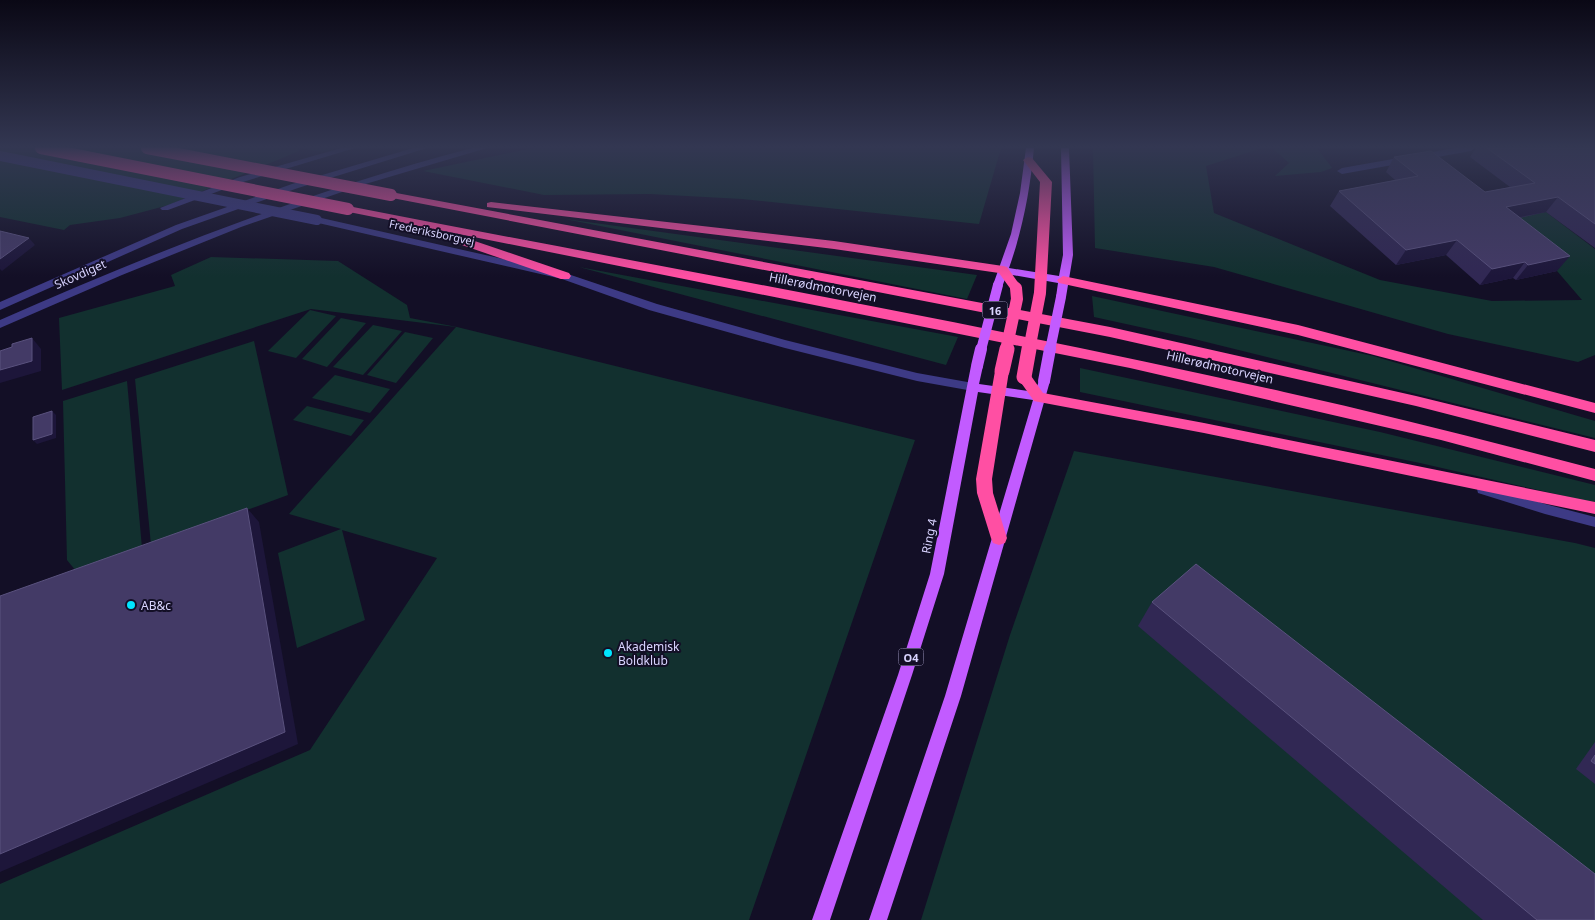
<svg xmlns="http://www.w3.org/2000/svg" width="1595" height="920" font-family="'Noto Sans',sans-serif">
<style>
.green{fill:#12302f}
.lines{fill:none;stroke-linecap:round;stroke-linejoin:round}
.minor{fill:#3d3a85;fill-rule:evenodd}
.tertiary{fill:#3d3a85;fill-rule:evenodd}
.primary{fill:#c25bff;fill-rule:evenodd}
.motorway{fill:#ff4fa3;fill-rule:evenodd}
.tertiary-bridge{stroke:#3d3a85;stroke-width:10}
.primary-bridge-far1{stroke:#c25bff;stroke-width:10}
.primary-bridge{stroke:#c25bff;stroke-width:12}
.motorway-bridge-far1{stroke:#ff4fa3;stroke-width:12}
.motorway-bridge{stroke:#ff4fa3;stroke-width:15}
.wall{fill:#312854}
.shaded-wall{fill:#1d163a}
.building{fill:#433a66;stroke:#5a527e}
.poi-dot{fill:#00e5ff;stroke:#130f26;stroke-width:2}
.labels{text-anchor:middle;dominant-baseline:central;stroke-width:4;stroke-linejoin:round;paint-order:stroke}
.far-street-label{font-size:11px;fill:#d9d4ff;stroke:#130f26}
.shield{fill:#130f26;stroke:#9e99be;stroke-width:1}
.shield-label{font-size:11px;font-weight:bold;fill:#d9d4ff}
.street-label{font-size:12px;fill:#d9d4ff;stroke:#130f26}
.poi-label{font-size:12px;fill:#d9d4ff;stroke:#130f26;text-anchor:start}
</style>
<rect width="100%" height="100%" fill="#130f26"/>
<!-- green -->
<g class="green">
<path d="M 0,148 L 339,148 L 322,152 L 299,148 L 299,151 L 169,205 L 120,218 L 70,225 L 64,230 L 0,217 Z"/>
<path d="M 533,148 L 1001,148 L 979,224 L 742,199 L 650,194 L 544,195 L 423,171 Z"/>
<path d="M 1093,148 L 1262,148 L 1206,166 L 1214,213 L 1380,280 L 1492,301 L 1582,300 L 1557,271 L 1495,222 L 1546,212 L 1595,249 L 1595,355 L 1578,362 L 1448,334 L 1214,267 L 1095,248 Z"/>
<path d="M 1272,148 L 1317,148 L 1332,168 L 1321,172 L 1275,176 L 1289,163 Z"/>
<path d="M 565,219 L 977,275 L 967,299 Z"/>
<path d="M 211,257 L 338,261 L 407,305 L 410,318 L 457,327 L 915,440 L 749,920 L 0,920 L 0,884 L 310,750 L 437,558 L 342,530 L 365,620 L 297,648 L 278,553 L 341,529 L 289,514 L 456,327 L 311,309 L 62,390 L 59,318 L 175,286 L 171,275 Z"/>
<path d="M 579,267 L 958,337 L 946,365 Z"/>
<path d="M 1092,296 L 1373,356 L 1595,421 L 1595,438 L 1190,338 L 1094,317 Z"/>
<path d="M 310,310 L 336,316 L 296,358 L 268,351 Z"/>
<path d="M 341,318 L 366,323 L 327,367 L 302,359 Z"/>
<path d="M 373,325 L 402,331 L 363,375 L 333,367 Z"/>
<path d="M 405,332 L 433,338 L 396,383 L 367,375 Z"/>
<path d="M 254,341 L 288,495 L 151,545 L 135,379 Z"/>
<path d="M 1080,368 L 1380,432 L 1595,485 L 1595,503 L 1420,463 L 1080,392 Z"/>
<path d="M 335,375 L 390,389 L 370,413 L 312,398 Z"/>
<path d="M 127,381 L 142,548 L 76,571 L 67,560 L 63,401 Z"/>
<path d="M 307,406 L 364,420 L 351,436 L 293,420 Z"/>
<path d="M 1074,451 L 1575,543 L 1595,548 L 1595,920 L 921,920 L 1010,635 Z"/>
</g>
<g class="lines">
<!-- minor -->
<g class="minor">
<path d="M 341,148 L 355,148 L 246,181 L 168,210 L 162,210 L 160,208 L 240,177 Z"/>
<path d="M 1455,148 L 1475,148 L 1471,151 L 1342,174 L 1337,171 L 1342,168 Z"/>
</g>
<!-- tertiary -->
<g class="tertiary">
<path d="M 413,148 L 427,148 L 298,188 L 182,229 L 0,310 L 0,302 L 176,225 L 292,184 Z"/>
<path d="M 472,148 L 487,148 L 362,185 L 241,227 L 122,275 L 0,328 L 0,320 C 154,252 309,191 472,148 Z"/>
<path d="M 317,217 L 565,273 L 657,304 L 785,340 L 917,373 L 973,383 L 979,387 L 973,391 L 917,381 L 785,348 L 649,310 L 562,279 L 314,222 L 312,220 Z"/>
<path d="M 1483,484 L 1545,504 L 1595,517 L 1595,527 L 1545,514 L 1478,493 L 1477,489 L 1478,485 Z"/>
</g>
<!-- primary -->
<g class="primary">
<path d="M 1026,148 L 1034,148 C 1030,190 1023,228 1009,268 L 1059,276 L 1063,255 L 1061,148 L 1069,148 L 1073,255 L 1066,297 L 1061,301 L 1056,297 L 1058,283 L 1007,274 L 1002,287 L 998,288 L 993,285 L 1011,234 L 1020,193 Z"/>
<path d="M 977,362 L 983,366 L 979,384 L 1035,392 L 1040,378 L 1044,377 L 1050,381 L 961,696 L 887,920 L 869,920 L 945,696 L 1033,400 L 978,392 L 944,574 L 912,675 L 830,920 L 812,920 L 898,675 L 930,574 L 971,366 Z"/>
</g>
<!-- motorway -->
<g class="motorway">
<path d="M 1028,157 L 1032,158 L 1052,182 L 1046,293 L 1040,297 L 1034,293 L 1040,182 L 1023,160 Z"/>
<path d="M 391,192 L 1110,327 L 1416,396 L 1595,440 L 1595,452 L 1416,406 L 1110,337 L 387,197 L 387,193 Z"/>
<path d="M 491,202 L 834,241 L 1003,266 L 1007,267 L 1022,288 L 1020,291 L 1012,291 L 999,273 L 834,249 L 487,207 L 487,203 Z"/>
<path d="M 348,206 C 660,267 974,322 1284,392 C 1388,415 1492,442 1595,469 L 1595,481 L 1441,440 L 1130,368 L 344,211 L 342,209 Z"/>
<path d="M 460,236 L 569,273 L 571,276 L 569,279 L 561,279 L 456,243 L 454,240 Z"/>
<path d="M 1063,276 L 1298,325 L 1595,403 L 1595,413 L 1298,335 L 1059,283 L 1057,280 Z"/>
<path d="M 1002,366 L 1009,371 L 992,479 L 993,493 L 1007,538 L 1005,543 L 999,545 L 993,543 L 991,538 L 977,493 L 976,479 L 995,371 Z"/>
<path d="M 1024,372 L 1029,373 L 1043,393 L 1204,423 L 1595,502 L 1595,514 L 1204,433 L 1039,402 L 1034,401 L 1017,377 Z"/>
</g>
<!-- tertiary-bridge -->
<path class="tertiary-bridge" d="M 0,156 L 317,220"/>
<!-- primary-bridge-far1 -->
<g class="primary-bridge-far1">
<path d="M 981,350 L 998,285"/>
<path d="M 1050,350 L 1061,297"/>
</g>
<!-- primary-bridge -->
<g class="primary-bridge">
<path d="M 977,366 L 981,349"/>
<path d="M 1044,381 L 1050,349"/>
</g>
<!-- motorway-bridge-far1 -->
<g class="motorway-bridge-far1">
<path d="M 41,148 L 348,209"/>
<path d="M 147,148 L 391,195"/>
<path d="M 1006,350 L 1017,299 L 1016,288"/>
<path d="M 1029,350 L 1040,293"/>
</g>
<!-- motorway-bridge -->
<g class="motorway-bridge">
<path d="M 1002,371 L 1007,349"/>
<path d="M 1024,377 L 1029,349"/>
</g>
</g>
<!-- wall -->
<g class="wall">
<path d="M 1476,148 L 1595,148 L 1595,248 L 1546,212 L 1520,218 L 1557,271 L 1516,280 L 1513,278 L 1480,285 L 1446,255 L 1396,265 L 1330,206 L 1339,191 L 1395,180 L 1386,172 L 1394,157 L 1485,192 L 1510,187 L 1470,157 Z"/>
<path d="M 1152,602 L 1595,920 L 1483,920 L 1138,626 Z"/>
<path d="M 1595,742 L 1595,784 L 1576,769 Z"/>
</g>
<!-- shaded-wall -->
<g class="shaded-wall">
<path d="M 1558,197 L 1546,212 L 1495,222 L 1506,207 Z"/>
<path d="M 29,238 L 35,245 L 2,271 L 0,269 L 0,259 Z"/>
<path d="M 1457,240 L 1446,255 L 1396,265 L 1406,250 Z"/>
<path d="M 1570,256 L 1557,271 L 1516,280 L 1528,265 Z"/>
<path d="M 1525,262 L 1513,278 L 1480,285 L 1492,269 Z"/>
<path d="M 32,338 L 41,349 L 41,371 L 0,383 L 0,370 Z"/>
<path d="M 52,411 L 56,415 L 56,438 L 37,444 L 33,440 Z"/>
<path d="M 247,508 L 259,522 L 298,744 L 0,872 L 0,854 Z"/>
</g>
<!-- building -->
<g class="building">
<path d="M 1487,148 L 1595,148 L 1595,224 L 1558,197 L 1506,207 L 1570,256 L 1528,265 L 1525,262 L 1492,269 L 1457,240 L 1406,250 L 1339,191 L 1418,176 L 1394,157 L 1431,151 L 1485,192 L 1535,183 Z"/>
<path d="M 0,231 L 29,238 L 0,259 Z"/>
<path d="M 32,338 L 32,361 L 0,370 L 0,351 L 12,347 L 12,344 Z"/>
<path d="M 52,411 L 52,434 L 33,440 L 33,417 Z"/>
<path d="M 247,508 L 285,732 L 0,854 L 0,596 Z"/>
<path d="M 1196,564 L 1595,874 L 1595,920 L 1537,920 L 1152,602 Z"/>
<path d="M 1595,755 L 1595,764 L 1591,761 Z"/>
</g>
<!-- sky -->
<linearGradient id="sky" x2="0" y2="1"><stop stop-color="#0a0815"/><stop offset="0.53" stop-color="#333752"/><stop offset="1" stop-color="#333752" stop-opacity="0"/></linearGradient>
<rect width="1595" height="277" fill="url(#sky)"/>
<!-- markers -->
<g class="poi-dot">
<circle cx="131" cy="605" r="5"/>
<circle cx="608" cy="653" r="5"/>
</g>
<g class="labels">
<!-- far-street labels -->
<g class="far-street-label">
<text transform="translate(432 232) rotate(12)">Frederiksborgvej</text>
</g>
<!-- shield labels -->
<g class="shield">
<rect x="982.5" y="301.5" width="25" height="17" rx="4"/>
<rect x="898.5" y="648.5" width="25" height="17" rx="4"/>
</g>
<g class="shield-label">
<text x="995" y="310">16</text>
<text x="911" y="657">O4</text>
</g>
<!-- street labels -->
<g class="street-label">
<text transform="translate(80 274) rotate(-24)">Skovdiget</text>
<text transform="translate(823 287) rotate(11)">Hillerødmotorvejen</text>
<text transform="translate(1220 367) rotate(13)">Hillerødmotorvejen</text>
<text transform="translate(929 536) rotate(-79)">Ring 4</text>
</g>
<!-- poi labels -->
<g class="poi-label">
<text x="141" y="605">AB&amp;c</text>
<text x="618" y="646">Akademisk<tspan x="618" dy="14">Boldklub</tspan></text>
</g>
</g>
</svg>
